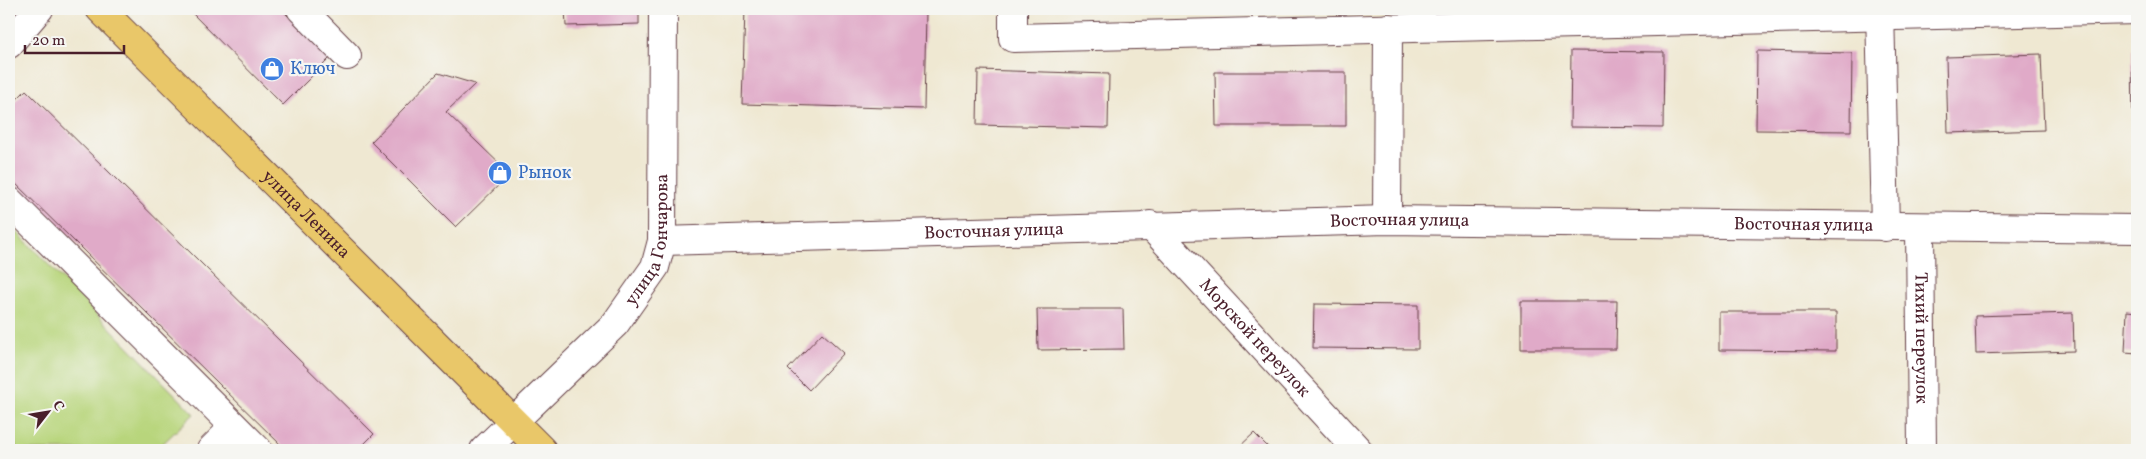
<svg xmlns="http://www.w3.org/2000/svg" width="2146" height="459" font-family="Vollkorn,serif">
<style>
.green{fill:#b8d57b;stroke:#817a53}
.building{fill:#e0aac8}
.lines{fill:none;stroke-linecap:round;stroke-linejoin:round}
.minor-casing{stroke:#633d44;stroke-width:30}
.major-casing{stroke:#633d44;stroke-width:30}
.minor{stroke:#fff;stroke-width:28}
.major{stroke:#e9c769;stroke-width:28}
.labels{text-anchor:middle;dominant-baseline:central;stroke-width:4.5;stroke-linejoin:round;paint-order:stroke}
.shop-label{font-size:18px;fill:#366cbe;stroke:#f6f6f2;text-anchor:start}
.street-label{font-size:18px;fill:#4a1f2b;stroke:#f6f6f2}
</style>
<rect width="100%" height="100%" fill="#f6f6f2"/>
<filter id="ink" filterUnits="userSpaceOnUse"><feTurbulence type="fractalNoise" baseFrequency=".02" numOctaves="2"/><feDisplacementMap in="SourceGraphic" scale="10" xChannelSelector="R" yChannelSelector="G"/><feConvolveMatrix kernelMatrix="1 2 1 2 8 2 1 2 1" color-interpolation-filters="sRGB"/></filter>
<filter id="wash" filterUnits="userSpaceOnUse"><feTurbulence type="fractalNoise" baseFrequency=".0096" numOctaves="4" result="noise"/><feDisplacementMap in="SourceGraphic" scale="20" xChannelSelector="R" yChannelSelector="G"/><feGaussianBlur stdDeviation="1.12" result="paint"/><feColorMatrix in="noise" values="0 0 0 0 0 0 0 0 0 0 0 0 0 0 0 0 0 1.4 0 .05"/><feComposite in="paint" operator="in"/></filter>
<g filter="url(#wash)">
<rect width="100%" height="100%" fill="#efe8d2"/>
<!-- green -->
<path class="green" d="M 9,224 L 194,414 L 156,450 L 17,450 L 9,425 Z"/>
<g id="blocks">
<!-- building -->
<g class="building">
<path d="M 188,9 L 281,9 L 330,58 L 283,105 Z"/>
<path d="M 565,9 L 639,9 L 639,24 L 566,26 Z"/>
<path d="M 745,9 L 926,12 L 924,109 L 742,104 Z"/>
<path d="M 2132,50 L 2137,50 L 2137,131 L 2133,131 Z"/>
<path d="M 1571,51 L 1664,52 L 1663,128 L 1570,127 Z"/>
<path d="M 1757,51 L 1852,53 L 1851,131 L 1756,130 Z"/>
<path d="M 2041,54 L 2044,130 L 1948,133 L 1946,57 Z"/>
<path d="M 978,70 L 1109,74 L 1108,128 L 977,125 Z"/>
<path d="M 1215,72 L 1346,72 L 1346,126 L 1216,126 Z"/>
<path d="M 438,73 L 475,84 L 446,112 L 510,174 L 456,227 L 371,142 Z"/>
<path d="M 26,90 L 374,434 L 358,450 L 286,450 L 9,177 L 9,107 Z"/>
<path d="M 1521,301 L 1617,301 L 1616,349 L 1521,349 Z"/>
<path d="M 1314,304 L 1418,305 L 1418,349 L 1313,348 Z"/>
<path d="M 1037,309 L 1123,309 L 1124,349 L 1038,350 Z"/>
<path d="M 2127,311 L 2137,312 L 2137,353 L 2125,352 Z"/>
<path d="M 1719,312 L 1836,312 L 1836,351 L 1719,350 Z"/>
<path d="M 2073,313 L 2074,351 L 1976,354 L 1975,316 Z"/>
<path d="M 822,333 L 844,353 L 809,390 L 788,369 Z"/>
<path d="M 1254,433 L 1271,450 L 1236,450 Z"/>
</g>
</g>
</g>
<g filter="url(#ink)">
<use href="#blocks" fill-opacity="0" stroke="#633d44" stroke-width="1"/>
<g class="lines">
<!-- minor casing -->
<g class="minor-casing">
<g id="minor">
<path d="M 301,9 L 347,56"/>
<path d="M 1013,9 L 1013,38 L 2137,10"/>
<path d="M 1880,9 L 1885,227"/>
<path d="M 9,44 L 39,9"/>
<path d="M 9,201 L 258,450"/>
<path d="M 1387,220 L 1388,28"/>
<path id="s1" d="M 1150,225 L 1358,450"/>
<path id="s2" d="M 1920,227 L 1922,450"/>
<path id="s3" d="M 662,241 L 1387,220 L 2137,229"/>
<path d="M 211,450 L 234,427"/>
<path id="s4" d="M 484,450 L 615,324 L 655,267 L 662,241 L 663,9"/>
</g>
</g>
<!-- major casing -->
<g class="major-casing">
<g id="major">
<path id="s5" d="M 100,9 L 542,450"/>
</g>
</g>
<!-- minor -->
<use href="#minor" class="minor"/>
<!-- major -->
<use href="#major" class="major"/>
</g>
</g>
<!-- icons -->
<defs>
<g id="shop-disc" transform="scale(1.25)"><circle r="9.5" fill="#3f7fe0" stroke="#f6f6f2"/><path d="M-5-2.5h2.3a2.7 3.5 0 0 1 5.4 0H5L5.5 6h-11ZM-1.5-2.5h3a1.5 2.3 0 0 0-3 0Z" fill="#fff"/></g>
</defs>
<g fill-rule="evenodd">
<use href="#shop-disc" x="272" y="69"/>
<use href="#shop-disc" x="500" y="173"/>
</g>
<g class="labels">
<!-- shop labels -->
<g class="shop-label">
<text x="290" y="69">Ключ</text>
<text x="518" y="173">Рынок</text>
</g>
<!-- street labels -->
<g class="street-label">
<text stroke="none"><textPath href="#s5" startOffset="291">улица Ленина</textPath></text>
<text stroke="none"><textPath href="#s3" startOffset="738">Восточная улица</textPath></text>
<text stroke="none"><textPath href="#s3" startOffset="1142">Восточная улица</textPath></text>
<text stroke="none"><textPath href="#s3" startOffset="332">Восточная улица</textPath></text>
<text stroke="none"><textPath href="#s4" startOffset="276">улица Гончарова</textPath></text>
<text stroke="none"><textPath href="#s1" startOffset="154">Морской переулок</textPath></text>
<text stroke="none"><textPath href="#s2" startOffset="111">Тихий переулок</textPath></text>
</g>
</g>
<!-- margin -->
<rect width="2146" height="459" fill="none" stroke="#f6f6f2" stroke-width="30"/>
<!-- north arrow -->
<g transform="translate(48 412) rotate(59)" stroke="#f6f6f2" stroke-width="4" paint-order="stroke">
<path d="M0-4L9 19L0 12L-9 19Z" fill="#4a1f2b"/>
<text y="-8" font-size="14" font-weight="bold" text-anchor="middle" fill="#4a1f2b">С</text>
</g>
<!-- scale -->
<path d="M25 45v8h99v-8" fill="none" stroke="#4a1f2b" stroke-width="2.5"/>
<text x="32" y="45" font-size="15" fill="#4a1f2b" stroke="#f6f6f2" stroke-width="4" paint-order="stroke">20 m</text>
</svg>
